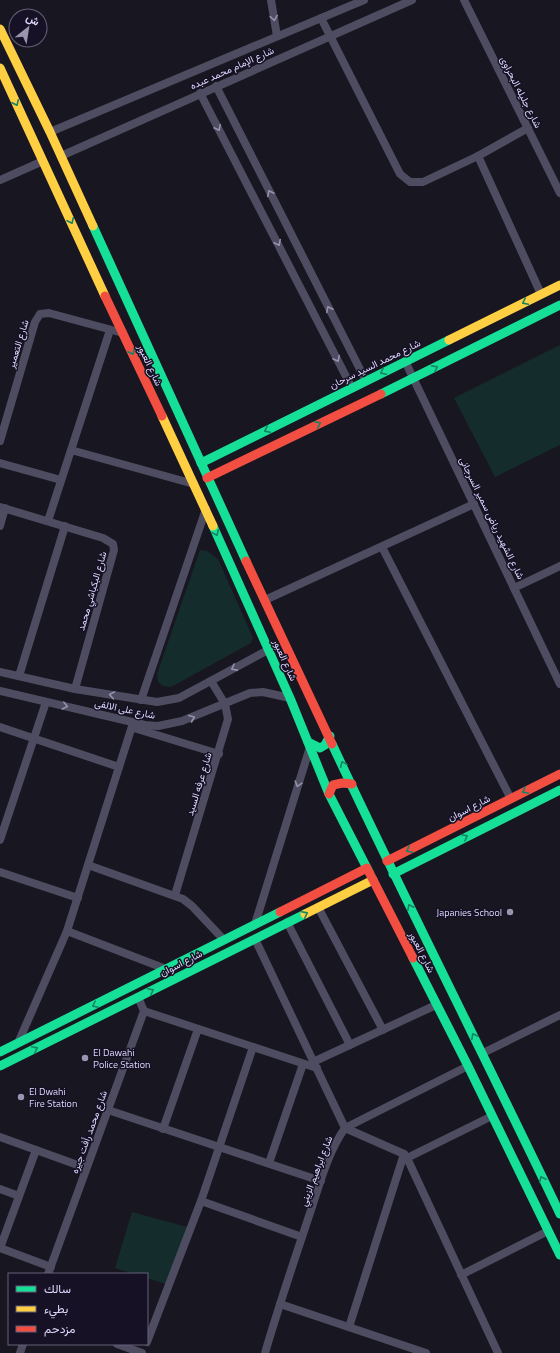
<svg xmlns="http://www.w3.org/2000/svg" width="560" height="1353" font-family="'Titillium Web',Vazirmatn,sans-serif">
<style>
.green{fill:#152c2d}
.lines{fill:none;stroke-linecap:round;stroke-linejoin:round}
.street{stroke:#4e4c61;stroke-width:8}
.fast{stroke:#16e098;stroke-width:9}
.slow{stroke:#ffcf43;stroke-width:9}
.jam{stroke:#f24e42;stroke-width:9}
.oneway{stroke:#9692ae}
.oneway2{stroke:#168364}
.poi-dot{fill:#9995af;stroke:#161125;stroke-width:1.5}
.labels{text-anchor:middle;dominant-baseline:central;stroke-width:3;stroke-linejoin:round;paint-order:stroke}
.street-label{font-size:10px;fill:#ded9fc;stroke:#161125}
.poi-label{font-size:10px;fill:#ded9fc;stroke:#161125;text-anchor:start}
</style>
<rect width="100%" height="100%" fill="#181620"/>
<!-- green -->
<g class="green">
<path d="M 560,345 L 560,445 L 495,477 L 454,398 Z"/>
<path d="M 200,550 L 207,551 L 218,559 L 253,638 L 251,643 L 171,687 L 163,686 L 158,682 L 157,674 Z"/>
<path d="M 132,1212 L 191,1228 L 169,1285 L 147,1278 L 147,1274 L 134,1274 L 115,1268 Z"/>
</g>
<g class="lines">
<!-- street -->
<g class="street">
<path d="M 271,0 L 277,36"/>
<path d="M 464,0 L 560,193"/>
<path d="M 321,18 L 400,174 L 410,182 L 423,182 L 478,156 L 528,128"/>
<path d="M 216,86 L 366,381"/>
<path d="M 200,93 L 352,388"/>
<path d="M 50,132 L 364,0"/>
<path d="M 61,156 L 412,0"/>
<path d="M 478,156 L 541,294"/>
<path d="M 0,180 L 43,161"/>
<path d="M 405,361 L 560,684"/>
<path d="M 0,441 L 35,322 L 40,314 L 49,313 L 123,333"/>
<path d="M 71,450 L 194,484"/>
<path d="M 0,463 L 61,480"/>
<path d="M 0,507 L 103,538 L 113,544 L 114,550 L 75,689"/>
<path d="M 48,521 L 110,330"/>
<path d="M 0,526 L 5,508"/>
<path d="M 382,547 L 511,799"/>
<path d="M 514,588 L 560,566"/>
<path d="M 265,600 L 474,504"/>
<path d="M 0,672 L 75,689 L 157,702 L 179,698 L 268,650"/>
<path d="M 19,676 L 65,526"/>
<path d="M 0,691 L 145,725 L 158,726 L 182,721 L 250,693 L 263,692 L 290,698"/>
<path d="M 141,700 L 206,509"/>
<path d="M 0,727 L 119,767"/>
<path d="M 134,728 L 219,754"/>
<path d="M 0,840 L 46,702"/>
<path d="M 88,865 L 183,899 L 192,906 L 224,940"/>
<path d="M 0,872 L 78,898"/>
<path d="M 175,895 L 228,719 L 225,704 L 211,681"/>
<path d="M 318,907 L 383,1030"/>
<path d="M 287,922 L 350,1045"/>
<path d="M 255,924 L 310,747"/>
<path d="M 67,931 L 166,969"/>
<path d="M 255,939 L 345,1128 L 404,1154 L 407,1158 L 498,1353"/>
<path d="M 144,1011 L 317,1068"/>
<path d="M 18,1043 L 67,931 L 133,723"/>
<path d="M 483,1053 L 560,1015"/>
<path d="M 313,1062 L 436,1005"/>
<path d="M 108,1110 L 321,1181"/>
<path d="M 163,1129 L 198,1029"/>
<path d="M 0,1137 L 86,1168"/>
<path d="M 407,1158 L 492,1116"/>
<path d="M 269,1163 L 303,1064"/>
<path d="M 0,1189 L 19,1196"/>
<path d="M 201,1201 L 302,1237"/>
<path d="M 0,1248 L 36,1150"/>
<path d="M 0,1248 L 51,1267"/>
<path d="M 48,1274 L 144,1011 L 138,997"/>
<path d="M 461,1275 L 548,1231"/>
<path d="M 280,1304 L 426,1353"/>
<path d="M 349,1327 L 404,1154"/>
<path d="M 147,1342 L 201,1201 L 253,1047"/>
<path d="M 117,1344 L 142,1353"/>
<path d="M 20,1353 L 23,1344"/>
<path d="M 265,1353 C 279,1305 295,1258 311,1210 C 320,1183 328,1152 345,1128 L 468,1066"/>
</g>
<!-- fast -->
<g class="fast">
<path d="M 93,226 L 246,561"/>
<path d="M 381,394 L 560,305"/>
<path d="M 201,463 L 449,340"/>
<path d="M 213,526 L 290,698 L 329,794 L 369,872"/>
<path d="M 308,742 L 320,748 L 325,745 L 330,736"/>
<path d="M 332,744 C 406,902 485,1057 560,1214"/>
<path d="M 393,874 L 560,790"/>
<path d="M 413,958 L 468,1066 L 560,1255"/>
<path d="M 0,1052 L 280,912"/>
<path d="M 0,1066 L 305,914"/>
</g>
<!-- slow -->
<g class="slow">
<path d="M 0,29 L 50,132 L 93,226"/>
<path d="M 0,68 L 105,296"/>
<path d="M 449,340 L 560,285"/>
<path d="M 162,416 L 213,526"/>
<path d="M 305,914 L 373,880"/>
</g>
<!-- jam -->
<g class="jam">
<path d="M 105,296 L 162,416"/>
<path d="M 207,478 L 381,394"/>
<path d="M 246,561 L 332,744"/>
<path d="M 329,794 L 333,785 L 342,783 L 352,784"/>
<path d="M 387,861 L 560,774"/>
<path d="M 369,872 L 413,958"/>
<path d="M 280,912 L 367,868"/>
</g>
</g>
<!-- one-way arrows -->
<defs><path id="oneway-chevron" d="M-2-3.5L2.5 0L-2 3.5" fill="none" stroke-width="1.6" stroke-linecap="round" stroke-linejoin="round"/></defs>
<g class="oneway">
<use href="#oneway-chevron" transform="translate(274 18) rotate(81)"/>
<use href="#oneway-chevron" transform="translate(218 128) rotate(63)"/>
<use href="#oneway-chevron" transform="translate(270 193) rotate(-117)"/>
<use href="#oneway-chevron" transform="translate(278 243) rotate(63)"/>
<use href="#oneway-chevron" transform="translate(329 309) rotate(-117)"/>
<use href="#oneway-chevron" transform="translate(337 359) rotate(63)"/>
<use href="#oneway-chevron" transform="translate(234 668) rotate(151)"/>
<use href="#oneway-chevron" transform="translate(112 695) rotate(-170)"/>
<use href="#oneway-chevron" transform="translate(65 706) rotate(13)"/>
<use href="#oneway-chevron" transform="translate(192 718) rotate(-22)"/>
<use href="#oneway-chevron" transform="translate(298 784) rotate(107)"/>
</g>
<g class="oneway2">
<use href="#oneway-chevron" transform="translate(16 103) rotate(65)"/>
<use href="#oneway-chevron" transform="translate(71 221) rotate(65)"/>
<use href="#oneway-chevron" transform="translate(525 302) rotate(154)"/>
<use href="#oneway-chevron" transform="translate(132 352) rotate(65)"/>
<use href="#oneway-chevron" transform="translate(435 368) rotate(-27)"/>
<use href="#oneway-chevron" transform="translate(383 372) rotate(154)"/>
<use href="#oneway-chevron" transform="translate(318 424) rotate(-26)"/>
<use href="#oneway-chevron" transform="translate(267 430) rotate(154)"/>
<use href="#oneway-chevron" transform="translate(216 533) rotate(66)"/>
<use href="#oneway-chevron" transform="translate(343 764) rotate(-114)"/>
<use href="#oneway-chevron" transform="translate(525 791) rotate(153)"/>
<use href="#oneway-chevron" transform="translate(465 837) rotate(-27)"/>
<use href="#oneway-chevron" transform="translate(409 850) rotate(153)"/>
<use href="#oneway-chevron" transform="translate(410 907) rotate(-117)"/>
<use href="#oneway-chevron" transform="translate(305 914) rotate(-26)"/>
<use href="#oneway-chevron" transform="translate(151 991) rotate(-27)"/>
<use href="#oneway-chevron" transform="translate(95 1005) rotate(153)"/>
<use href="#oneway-chevron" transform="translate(474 1036) rotate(-117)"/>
<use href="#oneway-chevron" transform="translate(35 1049) rotate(-26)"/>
<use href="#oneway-chevron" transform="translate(542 1179) rotate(-115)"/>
</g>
<!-- markers -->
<g class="poi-dot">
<circle cx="510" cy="912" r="4"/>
<circle cx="85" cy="1058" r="4"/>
<circle cx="21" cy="1097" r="4"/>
</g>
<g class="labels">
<!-- street labels -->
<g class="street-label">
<text transform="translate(232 68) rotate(-24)">شارع الإمام محمد عبده</text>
<text transform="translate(521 92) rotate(63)">شارع جليله البحراوى</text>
<text transform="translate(18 344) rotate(-73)">شارع التعمير</text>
<text transform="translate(375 364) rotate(-26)">شارع محمد السيد سرحان</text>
<text transform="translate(150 365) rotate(65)">شارع العبور</text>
<text transform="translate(492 518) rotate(64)">شارع الشهيد رياض سمير السرجانى</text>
<text transform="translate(92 591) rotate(-74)">شارع البكباشي محمد</text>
<text transform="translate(285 660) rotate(66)">شارع العبور</text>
<text transform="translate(125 709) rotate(12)">شارع على الالفى</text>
<text transform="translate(199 784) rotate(-73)">شارع عرفه السيد</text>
<text transform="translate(469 808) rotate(-27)">شارع اسوان</text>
<text transform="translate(422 952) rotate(63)">شارع العبور</text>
<text transform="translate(181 963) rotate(-27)">شارع اسوان</text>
<text transform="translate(89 1132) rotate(-70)">شارع محمد رأفت جيره</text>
<text transform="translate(316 1171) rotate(-69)">شارع ابراهيم الزيني</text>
</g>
<!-- poi labels -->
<g class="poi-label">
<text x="502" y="912" text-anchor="end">Japanies School</text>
<text x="93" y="1052">El Dawahi<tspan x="93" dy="12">Police Station</tspan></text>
<text x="29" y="1091">El Dwahi<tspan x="29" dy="12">Fire Station</tspan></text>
</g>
</g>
<!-- legend -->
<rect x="8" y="1273" width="140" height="72" fill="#161125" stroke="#66617b"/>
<rect x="16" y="1286" width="20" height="6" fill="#16e098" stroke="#66617b"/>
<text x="44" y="1293" font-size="12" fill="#ded9fc">سالك</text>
<rect x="16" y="1306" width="20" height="6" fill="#ffcf43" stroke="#66617b"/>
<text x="44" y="1313" font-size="12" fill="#ded9fc">بطيء</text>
<rect x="16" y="1326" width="20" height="6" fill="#f24e42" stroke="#66617b"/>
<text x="44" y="1333" font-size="12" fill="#ded9fc">مزدحم</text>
<!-- north arrow -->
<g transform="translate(28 28) rotate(30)"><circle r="19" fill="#161125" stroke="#66617b"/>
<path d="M0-3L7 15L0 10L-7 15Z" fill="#9995af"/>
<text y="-6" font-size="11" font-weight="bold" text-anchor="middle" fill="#ded9fc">ش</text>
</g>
</svg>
